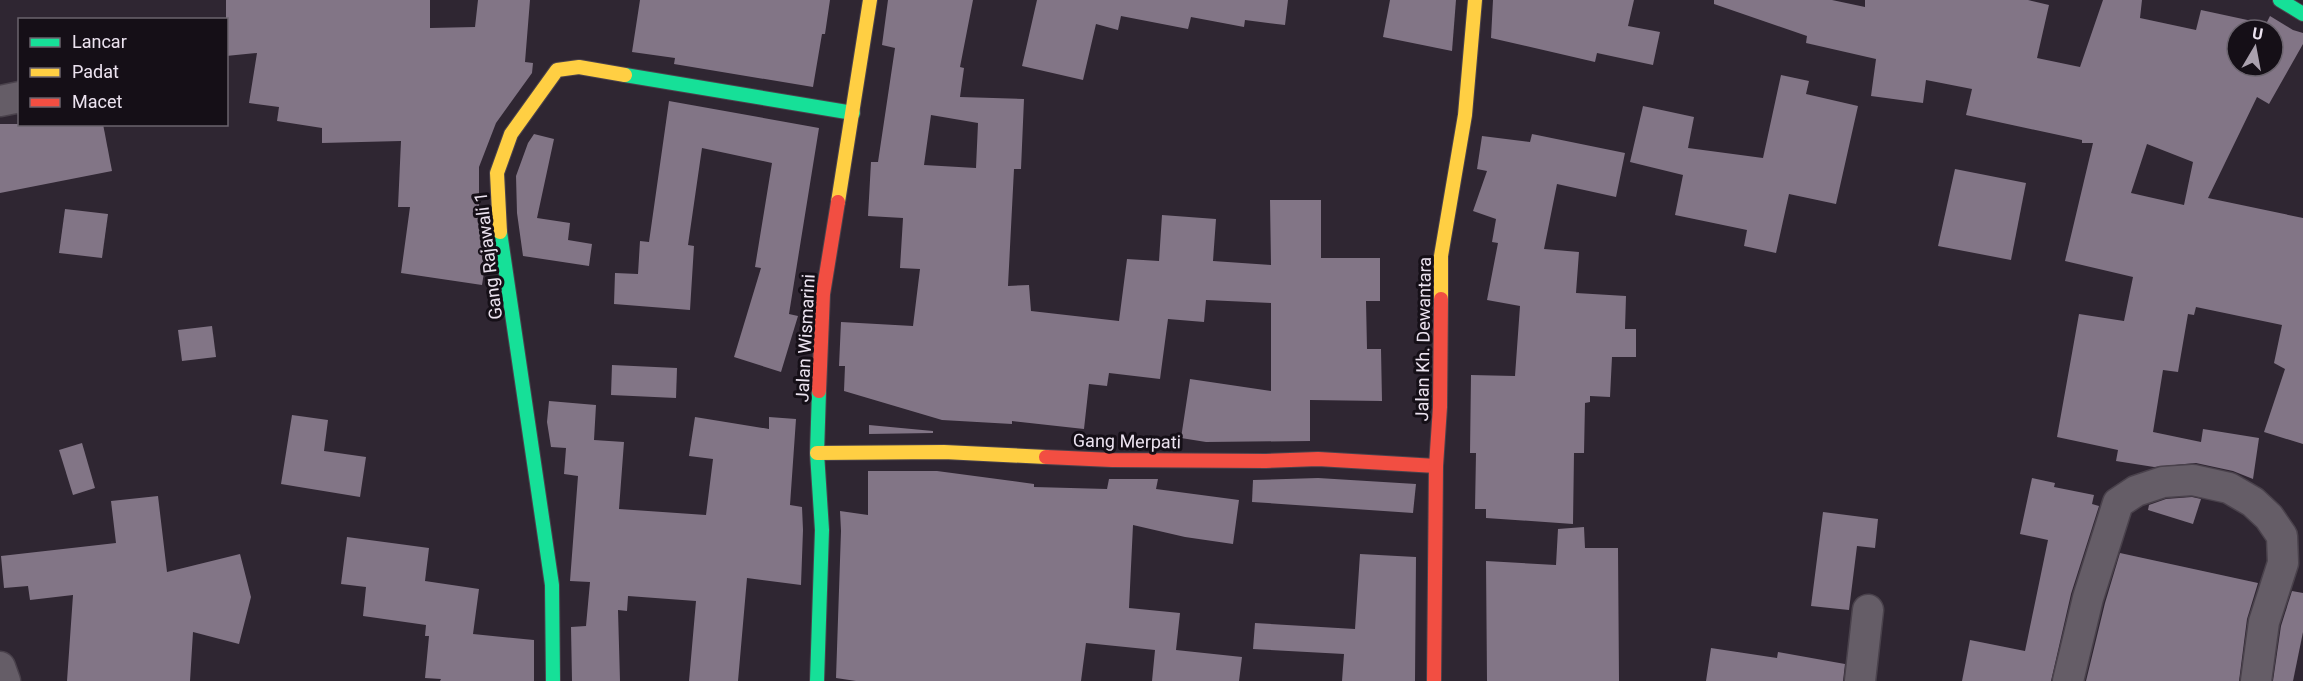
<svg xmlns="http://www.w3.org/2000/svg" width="2303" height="681" font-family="Roboto,sans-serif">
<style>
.building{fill:#827586;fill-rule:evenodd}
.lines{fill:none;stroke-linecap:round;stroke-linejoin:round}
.street-casing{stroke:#4a424c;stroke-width:33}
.fast-casing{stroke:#4a424c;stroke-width:16}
.slow-casing{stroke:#4a424c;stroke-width:16}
.jam-casing{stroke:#4a424c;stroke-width:16}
.street{stroke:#655d67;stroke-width:30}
.fast{stroke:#16e098;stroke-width:14}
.slow{stroke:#ffcf43;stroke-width:14}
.jam{stroke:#f24e42;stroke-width:14}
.labels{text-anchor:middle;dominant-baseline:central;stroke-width:6;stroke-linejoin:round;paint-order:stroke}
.street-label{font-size:18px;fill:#ece3f0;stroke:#150f17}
</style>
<rect width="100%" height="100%" fill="#2f2632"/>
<!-- building -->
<g class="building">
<path d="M 226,0 L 430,0 L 430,28 L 475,27 L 478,0 L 530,0 L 525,62 L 533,63 L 532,73 L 496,123 L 479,167 L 479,215 L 486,260 L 482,285 L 401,273 L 410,207 L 398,207 L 401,141 L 322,143 L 322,128 L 277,121 L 279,107 L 249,103 L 257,53 L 226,56 Z"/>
<path d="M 640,0 L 830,0 L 825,34 L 822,34 L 813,87 L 674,64 L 675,58 L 632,52 Z"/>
<path d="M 888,0 L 973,0 L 960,67 L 964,68 L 960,97 L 1024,99 L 1021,169 L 1014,169 L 1008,286 L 1029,285 L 1031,311 L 1119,321 L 1127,259 L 1159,261 L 1162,215 L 1216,219 L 1213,261 L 1271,265 L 1270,200 L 1321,200 L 1321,258 L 1380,258 L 1380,301 L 1366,301 L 1367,349 L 1381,349 L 1382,401 L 1310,400 L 1310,441 L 1206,442 L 1181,438 L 1190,379 L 1271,391 L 1271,303 L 1206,300 L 1204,322 L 1168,319 L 1160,379 L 1109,373 L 1107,386 L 1089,384 L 1084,429 L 1012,421 L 1012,424 L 942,420 L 844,391 L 845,366 L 839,366 L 841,322 L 913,326 L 920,269 L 900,268 L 903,218 L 868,216 L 871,162 L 878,162 L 895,48 L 882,45 ZM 931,115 L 978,123 L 976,168 L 924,165 Z"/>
<path d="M 1037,0 L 1288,0 L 1285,25 L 1245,20 L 1244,27 L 1191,17 L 1188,29 L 1121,16 L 1118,30 L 1096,24 L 1083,80 L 1022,66 Z"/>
<path d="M 1390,0 L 1456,0 L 1452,51 L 1383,37 Z"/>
<path d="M 1493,0 L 1634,0 L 1628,26 L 1660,32 L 1653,65 L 1597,53 L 1595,62 L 1491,38 Z"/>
<path d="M 1714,0 L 1832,0 L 1865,7 L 1865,0 L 2028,0 L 2049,5 L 2037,58 L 2080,67 L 2103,0 L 2142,0 L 2140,18 L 2196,30 L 2201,10 L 2266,24 L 2270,16 L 2293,30 L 2303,33 L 2303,44 L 2269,104 L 2257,97 L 2208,198 L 2303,218 L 2303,444 L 2264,432 L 2285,369 L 2274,363 L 2282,325 L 2196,307 L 2194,315 L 2188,314 L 2178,372 L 2163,370 L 2153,432 L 2201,442 L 2203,429 L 2259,438 L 2253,479 L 2233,471 L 2196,463 L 2154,467 L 2116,461 L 2118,450 L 2057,437 L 2079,314 L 2124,321 L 2133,277 L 2065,261 L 2093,143 L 2082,143 L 2082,140 L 1966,115 L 1972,89 L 1926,80 L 1923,103 L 1871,96 L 1876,59 L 1806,43 L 1807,36 L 1714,4 ZM 2237,30 L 2273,30 L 2273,66 L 2237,66 ZM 2147,144 L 2193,162 L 2184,205 L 2131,193 Z"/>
<path d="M 1781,75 L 1809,81 L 1806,94 L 1858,106 L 1836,204 L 1789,194 L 1776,253 L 1744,246 L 1747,230 L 1675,215 L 1683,175 L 1630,162 L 1643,106 L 1694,117 L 1688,148 L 1763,158 Z"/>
<path d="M 669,101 L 819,128 L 789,314 L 798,316 L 781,372 L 734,357 L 761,268 L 755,267 L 772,163 L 702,148 L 688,245 L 694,246 L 690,310 L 614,304 L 615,273 L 638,274 L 640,241 L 649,242 Z"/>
<path d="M 0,124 L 103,124 L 112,171 L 0,193 Z"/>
<path d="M 534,134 L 554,139 L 537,218 L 570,223 L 568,240 L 592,244 L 589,266 L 523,256 L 517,213 L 516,176 L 528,143 Z"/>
<path d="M 1532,134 L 1625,153 L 1616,197 L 1557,184 L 1544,249 L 1579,252 L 1576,293 L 1626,296 L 1625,329 L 1636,329 L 1636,357 L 1612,357 L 1610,397 L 1590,396 L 1590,402 L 1585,403 L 1584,453 L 1574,453 L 1573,524 L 1486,518 L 1486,509 L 1475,509 L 1476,453 L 1470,453 L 1471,375 L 1515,376 L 1520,306 L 1487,300 L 1498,243 L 1492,242 L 1496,219 L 1473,211 L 1487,171 L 1477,169 L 1482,136 L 1530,142 Z"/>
<path d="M 1955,169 L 2026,183 L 2011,260 L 1938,246 Z"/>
<path d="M 65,209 L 108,214 L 102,258 L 59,253 Z"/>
<path d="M 212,326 L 216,357 L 182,361 L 178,330 Z"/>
<path d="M 612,365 L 677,368 L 676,398 L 611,395 Z"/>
<path d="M 549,401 L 596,405 L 594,440 L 624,442 L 619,509 L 706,515 L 713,459 L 689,456 L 695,417 L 769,429 L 769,417 L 796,419 L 790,505 L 802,507 L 803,530 L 801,585 L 747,578 L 738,681 L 689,681 L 696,601 L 628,596 L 627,611 L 618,610 L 620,681 L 572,681 L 571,627 L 586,626 L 590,582 L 570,581 L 578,476 L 564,474 L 566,448 L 551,447 L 547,422 Z"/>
<path d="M 292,415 L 328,420 L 324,451 L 366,457 L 360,497 L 281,484 Z"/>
<path d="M 869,425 L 933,431 L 933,433 L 869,434 Z"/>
<path d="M 82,443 L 95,488 L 73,495 L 59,450 Z"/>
<path d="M 868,471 L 937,471 L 1034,484 L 1034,487 L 1107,489 L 1109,479 L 1158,479 L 1156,489 L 1239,500 L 1233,544 L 1185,537 L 1133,525 L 1129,608 L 1180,613 L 1176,650 L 1242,657 L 1239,681 L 1152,681 L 1155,650 L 1086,643 L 1081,681 L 856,681 L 836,678 L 841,531 L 840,511 L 868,515 Z"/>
<path d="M 1318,478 L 1416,484 L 1413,513 L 1252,502 L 1253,480 Z"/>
<path d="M 2032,478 L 2055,483 L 2054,487 L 2094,495 L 2092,504 L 2099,506 L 2071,594 L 2051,681 L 1962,681 L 1970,640 L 2025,651 L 2048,540 L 2020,534 Z"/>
<path d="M 158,496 L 167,572 L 240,554 L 251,597 L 239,644 L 193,632 L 190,681 L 67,681 L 73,595 L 30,600 L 28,586 L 4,588 L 1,556 L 116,543 L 111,501 Z"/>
<path d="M 2192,497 L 2201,499 L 2193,524 L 2148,510 L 2149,505 L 2166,499 Z"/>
<path d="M 1823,512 L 1878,519 L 1875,548 L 1857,546 L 1849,610 L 1811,606 Z"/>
<path d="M 1584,527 L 1585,548 L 1618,548 L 1619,681 L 1487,681 L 1486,561 L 1556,565 L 1558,529 Z"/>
<path d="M 347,537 L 429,548 L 425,581 L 479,589 L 473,634 L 534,640 L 534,681 L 440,681 L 441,679 L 425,678 L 429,636 L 425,636 L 426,625 L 363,616 L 366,587 L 341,584 Z"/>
<path d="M 2120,553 L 2258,583 L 2247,619 L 2239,681 L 2086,681 L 2105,603 Z"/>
<path d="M 1360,554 L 1416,557 L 1415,681 L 1342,681 L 1344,654 L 1253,649 L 1255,623 L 1355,629 Z"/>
<path d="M 2292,591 L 2303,593 L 2303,632 L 2293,681 L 2273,681 L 2281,626 Z"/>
<path d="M 1711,648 L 1777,658 L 1778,652 L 1845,664 L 1843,681 L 1706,681 Z"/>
</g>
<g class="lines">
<!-- street casing -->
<g class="street-casing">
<g id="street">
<path d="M 0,101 L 20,97"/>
<path d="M 0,667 L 5,681"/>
<path d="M 1860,681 L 1868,610"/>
<path d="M 2068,681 L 2088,598 L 2118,503 L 2136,491 L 2163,482 L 2193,480 L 2229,488 L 2253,502 L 2269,517 L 2282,536 L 2283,563 L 2264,622 L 2256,681"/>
</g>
</g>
<!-- fast casing -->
<g class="fast-casing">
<g id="fast">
<path d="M 2280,0 L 2303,14"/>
<path d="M 625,75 L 853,113"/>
<path d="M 500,232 L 552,585 L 553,681"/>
<path d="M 817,681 L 822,530 L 817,453 L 819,391"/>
</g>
</g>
<!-- slow casing -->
<g class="slow-casing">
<g id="slow">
<path d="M 838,202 L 870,0"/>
<path d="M 500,232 L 497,173 L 511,134 L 557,70 L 579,67 L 625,75"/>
<path d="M 1441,299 L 1441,256 L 1465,115 L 1475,0"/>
<path d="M 817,453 L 944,452 L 1046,457"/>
</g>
</g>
<!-- jam casing -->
<g class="jam-casing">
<g id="jam">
<path d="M 819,391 L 823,294 L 838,202"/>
<path d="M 1046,457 L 1112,460 L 1266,461 L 1318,459 L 1436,466"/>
<path d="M 1434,681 L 1436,466 L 1440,407 L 1441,299"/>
</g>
</g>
<!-- street -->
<use href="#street" class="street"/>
<!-- fast -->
<use href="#fast" class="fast"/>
<!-- slow -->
<use href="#slow" class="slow"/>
<!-- jam -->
<use href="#jam" class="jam"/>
</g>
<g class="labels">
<!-- street labels -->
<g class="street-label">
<text transform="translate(488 256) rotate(-97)">Gang Rajawali 1</text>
<text transform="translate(805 338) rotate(-87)">Jalan Wismarini</text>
<text transform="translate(1423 339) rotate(-89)">Jalan Kh. Dewantara</text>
<text transform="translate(1127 441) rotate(1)">Gang Merpati</text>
</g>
</g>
<!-- legend -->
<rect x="18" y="18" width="210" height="108" fill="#150f17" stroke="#6b646e" stroke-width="1.5"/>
<rect x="30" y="38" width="30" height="9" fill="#16e098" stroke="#6b646e" stroke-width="1.5"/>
<text x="72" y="48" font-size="18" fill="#ece3f0">Lancar</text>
<rect x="30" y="68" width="30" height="9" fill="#ffcf43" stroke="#6b646e" stroke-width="1.5"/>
<text x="72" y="78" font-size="18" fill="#ece3f0">Padat</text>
<rect x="30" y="98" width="30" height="9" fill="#f24e42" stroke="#6b646e" stroke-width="1.5"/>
<text x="72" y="108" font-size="18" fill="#ece3f0">Macet</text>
<!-- north arrow -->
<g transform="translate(2255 48) rotate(10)"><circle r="28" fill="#150f17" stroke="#6b646e" stroke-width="1.5"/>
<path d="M0-4.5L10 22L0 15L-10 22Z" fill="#aaa1ae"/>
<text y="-9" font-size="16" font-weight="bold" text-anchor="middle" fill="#ece3f0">U</text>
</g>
</svg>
